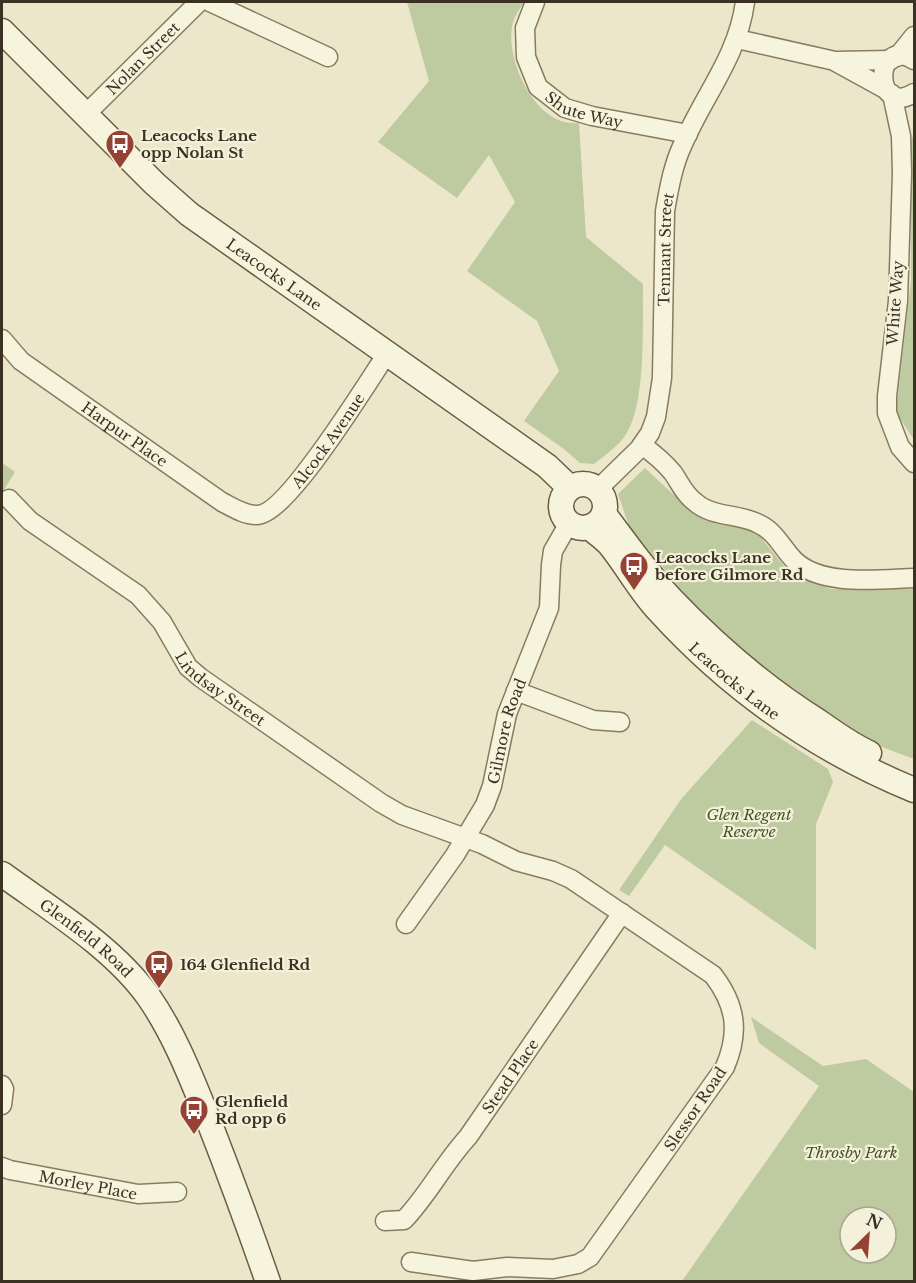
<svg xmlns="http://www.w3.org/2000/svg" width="916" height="1283" font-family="'Libre Baskerville',serif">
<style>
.green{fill:#beca9f;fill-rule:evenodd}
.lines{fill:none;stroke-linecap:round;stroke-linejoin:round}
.street-casing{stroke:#887c60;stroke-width:21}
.secondary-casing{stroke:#6a5d43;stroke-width:27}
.street{stroke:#f7f4de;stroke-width:18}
.secondary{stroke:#f7f4de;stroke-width:24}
.labels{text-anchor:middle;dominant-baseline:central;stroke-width:4.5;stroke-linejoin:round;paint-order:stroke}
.street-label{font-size:15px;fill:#3a3122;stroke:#f4f1da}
.poi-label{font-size:15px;font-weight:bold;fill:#3a3122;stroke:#f4f1da;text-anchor:start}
.park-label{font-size:15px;font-style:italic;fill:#44552a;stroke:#f4f1da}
</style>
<rect width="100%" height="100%" fill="#ece7cb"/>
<!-- green -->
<g class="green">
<path d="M 407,2 L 524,2 C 520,9 513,18 512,27 C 506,63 537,128 579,123 L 586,237 L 643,284 C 642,324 647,403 625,436 C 617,447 605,455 594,464 L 580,463 L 564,449 L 524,421 L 559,371 L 537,321 L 467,271 L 515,202 L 489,155 L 457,198 L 378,142 L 429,81 Z"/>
<path d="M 914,134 L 914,440 L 896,412 L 911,281 L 911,140 Z"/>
<path d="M 2,463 L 15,472 L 2,493 Z"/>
<path d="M 645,468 L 693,513 L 755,530 L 789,572 L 831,589 L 914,589 L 914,759 L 866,741 L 774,681 L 702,615 L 629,526 L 618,494 Z"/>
<path d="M 752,720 L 828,769 L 833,782 L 816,824 L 816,950 L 665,845 L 629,896 L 619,890 L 682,798 Z"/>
<path d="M 751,1017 L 823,1066 L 866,1059 L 914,1092 L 914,1281 L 682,1281 L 819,1086 L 759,1043 ZM 850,1217 L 886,1217 L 886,1253 L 850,1253 Z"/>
</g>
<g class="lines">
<!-- street casing -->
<g class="street-casing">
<g id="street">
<path d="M 210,2 L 328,57"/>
<path id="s1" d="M 535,2 L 525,28 L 526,57 L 538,87 L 565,108 L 592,116 L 688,134"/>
<path d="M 737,39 L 835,61 L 891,60"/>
<path d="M 897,57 L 914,36"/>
<path d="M 914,60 C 873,35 873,118 914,93"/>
<path d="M 836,62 L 887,90"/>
<path d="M 892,94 L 901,136 L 902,173 L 898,301 L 887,396 L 887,413 L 900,447 L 914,463"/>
<path id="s2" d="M 85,115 L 199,2"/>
<path id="s3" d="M 2,339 L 21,361 L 222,502 C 232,507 244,515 256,515 C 286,517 369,380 388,352"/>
<path d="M 642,445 C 653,453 664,462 673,473 C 680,483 684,494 695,502 C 713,518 739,513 759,524 C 776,532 782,548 794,560 C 821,587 880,579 914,578"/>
<path id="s4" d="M 598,489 L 639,449 L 650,433 L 656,417 L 662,378 L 665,211 C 669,188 673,165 683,144 C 704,95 738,56 745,2"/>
<path id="s5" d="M 9,499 L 30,521 L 138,595 L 162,622 L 188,667 L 201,678 L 381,803 L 402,815 L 482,844 L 516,861 L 553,871 L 571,879 L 713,975 C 736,1005 740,1032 725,1067 L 590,1257 L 578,1264 L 553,1269 L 507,1267 L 473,1271 L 411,1262"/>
<path d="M 516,691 L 593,720 L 620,722"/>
<path id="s6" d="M 406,924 L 455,855 L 485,805 L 492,786 L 507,714 L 549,608 L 551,565 L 553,551 L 569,523"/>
<path d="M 2,1085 L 4,1089 L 2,1105"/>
<path id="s7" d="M 2,1167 L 10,1170 L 138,1194 L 177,1192"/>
<path id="s8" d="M 385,1221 L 404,1220 C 428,1195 444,1163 468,1137 L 622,913"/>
</g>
</g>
<!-- secondary casing -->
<g class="secondary-casing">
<g id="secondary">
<path id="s9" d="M 2,31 L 155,184 L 189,214 L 547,466 L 570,488"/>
<circle cx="583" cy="506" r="22"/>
<path d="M 604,514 C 626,543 647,573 672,600 C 716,646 765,688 819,722 C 835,733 851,745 869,753"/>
<path id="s10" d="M 589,527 C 596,533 604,538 610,545 C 627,566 640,591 659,611 C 730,689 817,750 914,790"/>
<path id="s11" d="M 2,874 C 50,909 113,947 148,996 C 174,1033 191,1077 208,1119 C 229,1173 249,1227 268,1282"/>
</g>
</g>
<!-- street -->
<use href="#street" class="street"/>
<!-- secondary -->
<use href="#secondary" class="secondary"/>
</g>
<!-- icons -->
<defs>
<g id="bus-pin" transform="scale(1.5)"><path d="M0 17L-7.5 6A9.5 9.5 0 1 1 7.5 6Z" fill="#934234" stroke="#f4f1da"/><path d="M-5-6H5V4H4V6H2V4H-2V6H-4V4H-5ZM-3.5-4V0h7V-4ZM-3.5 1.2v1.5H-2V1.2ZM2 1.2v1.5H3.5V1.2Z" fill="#fff"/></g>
</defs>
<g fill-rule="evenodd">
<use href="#bus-pin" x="120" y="144"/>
<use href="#bus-pin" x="634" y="566"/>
<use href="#bus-pin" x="159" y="964"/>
<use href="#bus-pin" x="194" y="1110"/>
</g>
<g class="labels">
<!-- street labels -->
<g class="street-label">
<text stroke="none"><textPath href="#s2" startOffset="81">Nolan Street</textPath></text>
<text stroke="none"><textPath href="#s1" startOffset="142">Shute Way</textPath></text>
<text stroke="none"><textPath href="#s4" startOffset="262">Tennant Street</textPath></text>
<text stroke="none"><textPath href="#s9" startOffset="366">Leacocks Lane</textPath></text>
<text transform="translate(895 303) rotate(-86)">White Way</text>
<text stroke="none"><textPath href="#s3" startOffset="156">Harpur Place</textPath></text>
<text stroke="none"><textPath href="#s3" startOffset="417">Alcock Avenue</textPath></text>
<text stroke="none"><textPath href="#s10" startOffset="213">Leacocks Lane</textPath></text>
<text stroke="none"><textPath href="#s5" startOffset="288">Lindsay Street</textPath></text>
<text stroke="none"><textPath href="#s6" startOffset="220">Gilmore Road</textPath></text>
<text stroke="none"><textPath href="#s11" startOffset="106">Glenfield Road</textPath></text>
<text stroke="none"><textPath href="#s8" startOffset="198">Stead Place</textPath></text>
<text transform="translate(695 1109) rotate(-56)">Slessor Road</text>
<text stroke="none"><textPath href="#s7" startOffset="88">Morley Place</textPath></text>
</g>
<!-- poi labels -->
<g class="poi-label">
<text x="141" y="135">Leacocks Lane<tspan x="141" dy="17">opp Nolan St</tspan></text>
<text x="655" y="557">Leacocks Lane<tspan x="655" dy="17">before Gilmore Rd</tspan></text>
<text x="180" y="964">164 Glenfield Rd</text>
<text x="215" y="1101">Glenfield<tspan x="215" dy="17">Rd opp 6</tspan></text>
</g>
<!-- park labels -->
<g class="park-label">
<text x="749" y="814">Glen Regent<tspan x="749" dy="17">Reserve</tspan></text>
<text x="851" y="1152">Throsby Park</text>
</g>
</g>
<!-- border -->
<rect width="916" height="1283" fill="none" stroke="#3a3122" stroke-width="6"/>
<!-- north arrow -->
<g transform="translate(868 1235) rotate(25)"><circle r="28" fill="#f4f1da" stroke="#aaa490" stroke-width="1.5"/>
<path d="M0-4.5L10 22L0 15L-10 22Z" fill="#934234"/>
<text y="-9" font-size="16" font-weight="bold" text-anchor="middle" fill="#3a3122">N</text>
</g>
</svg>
